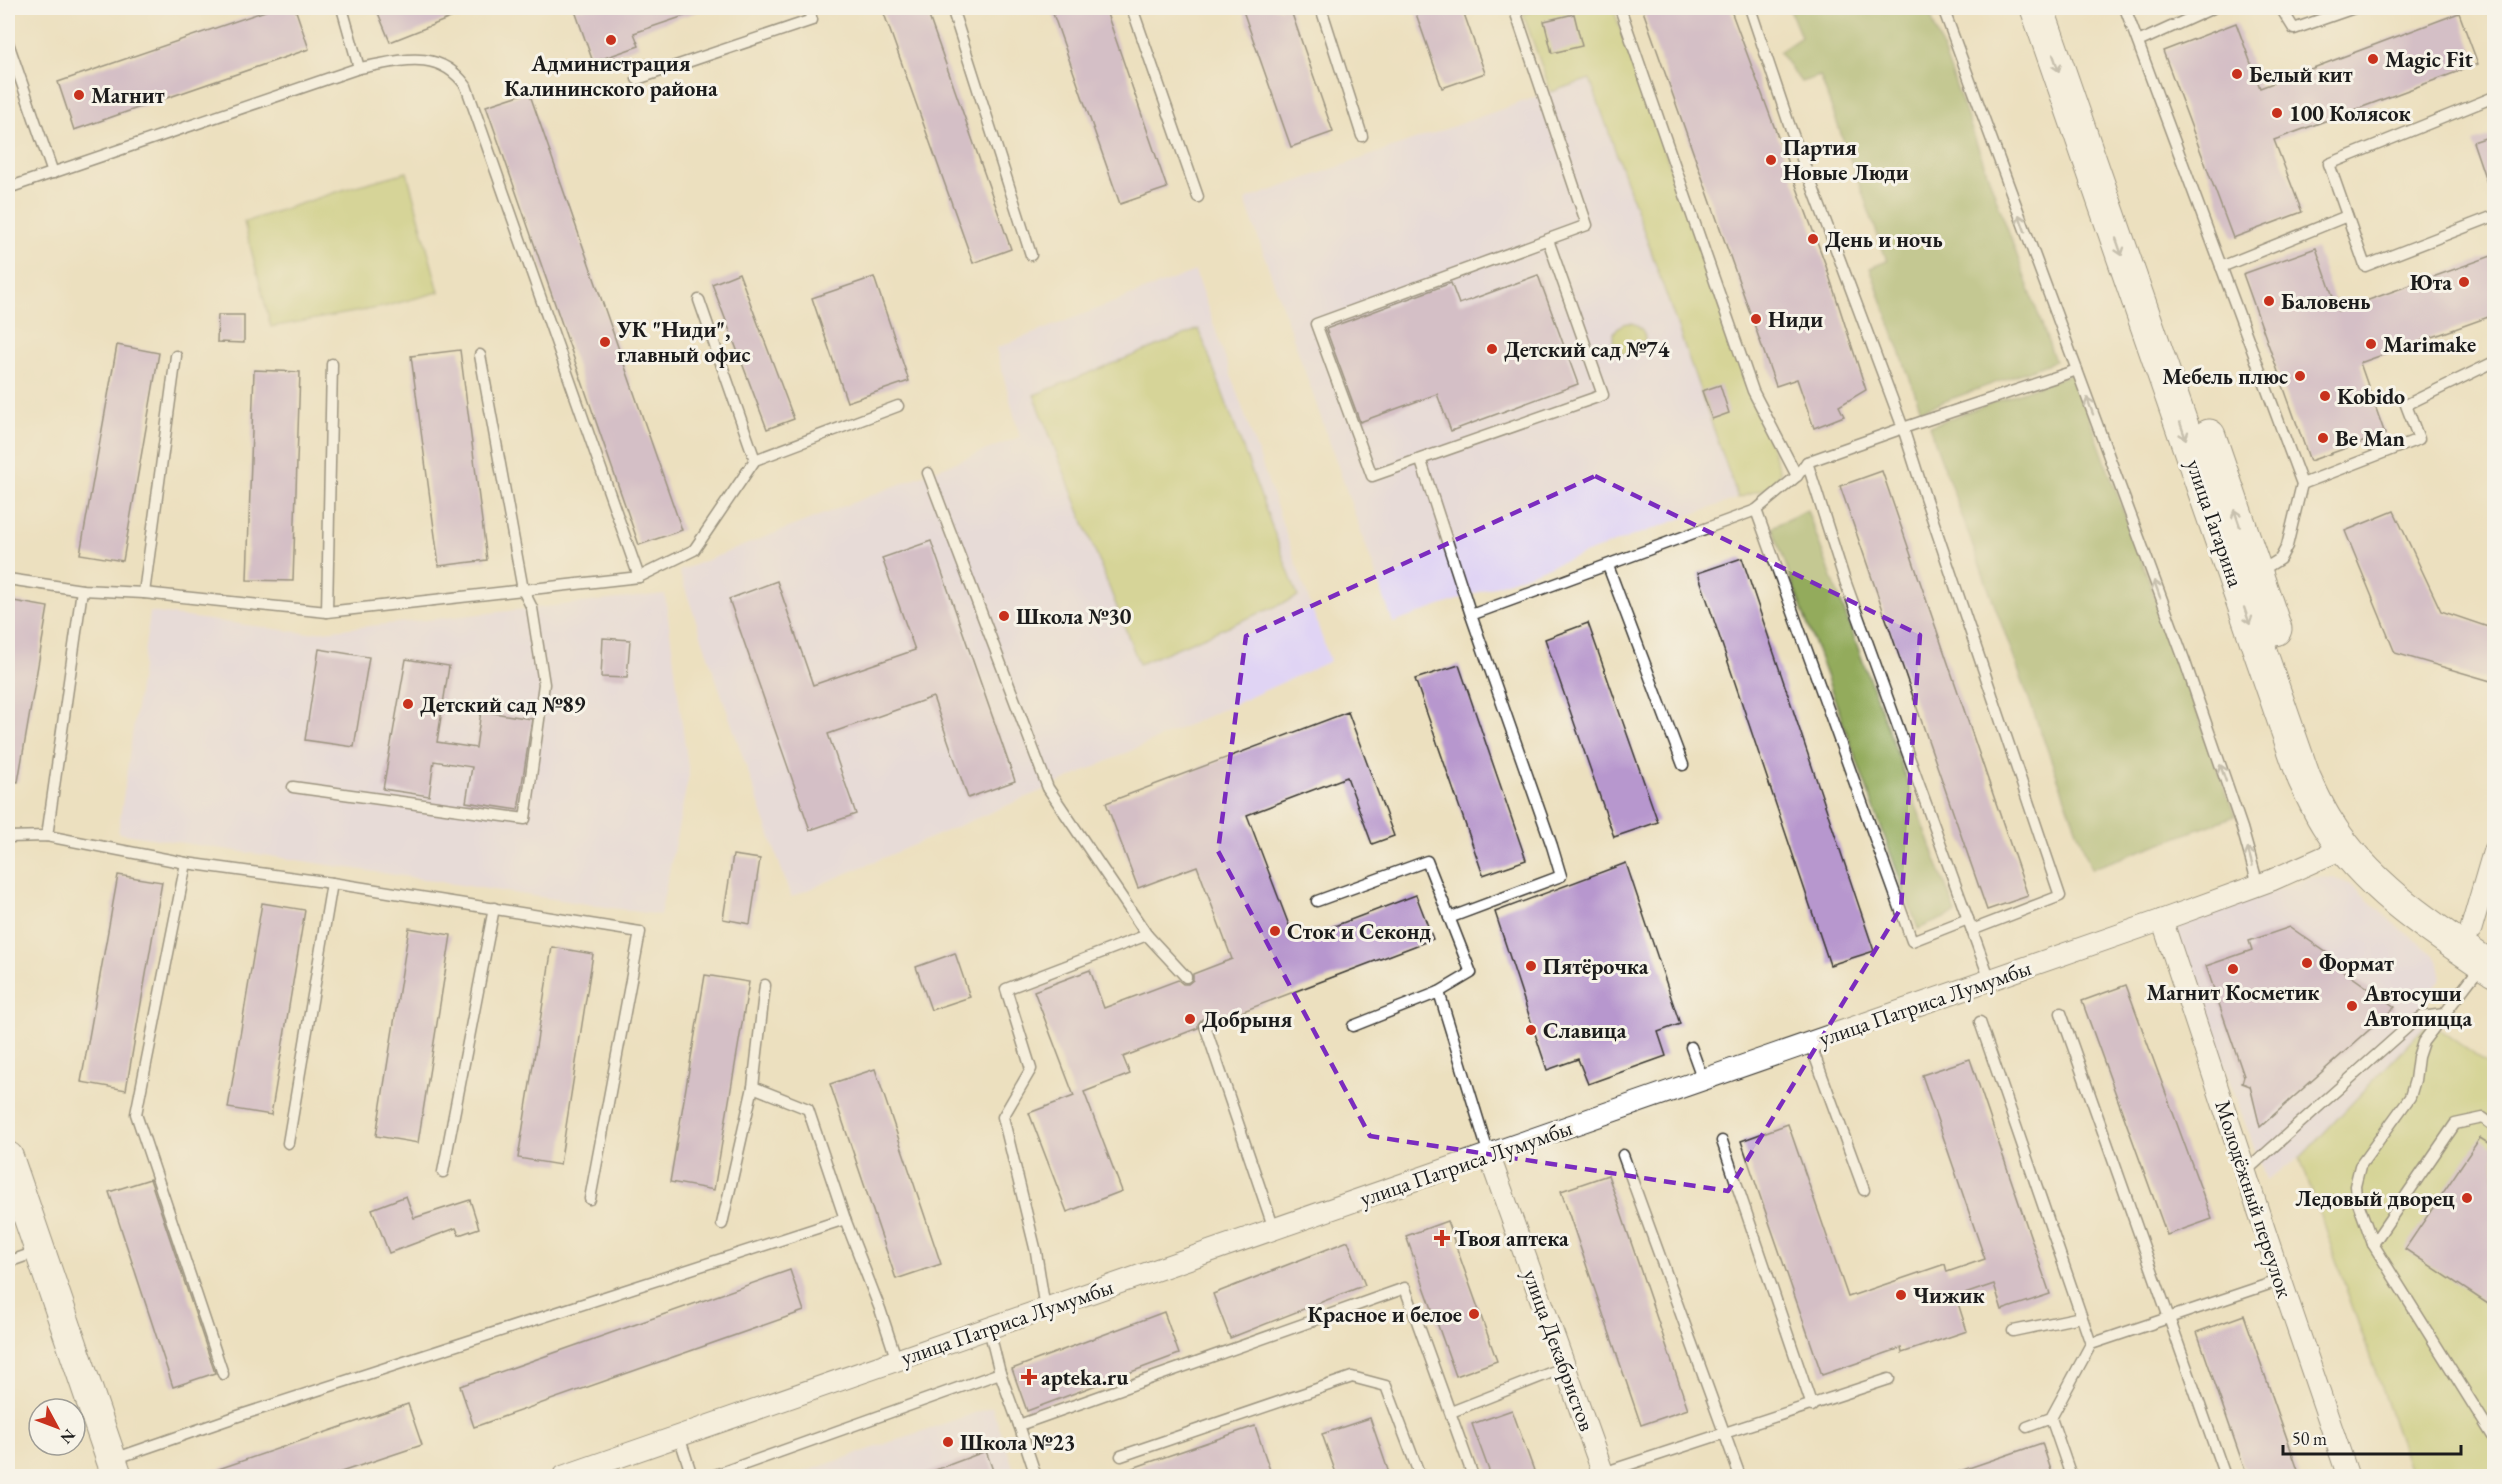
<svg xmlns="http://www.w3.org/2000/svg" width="2502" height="1484" font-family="'EB Garamond',serif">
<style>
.built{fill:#e0d4f4}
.green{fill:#bac667;stroke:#6b7142;stroke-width:1.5}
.forest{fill:#93ab5c;stroke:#58643c;stroke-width:1.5}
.building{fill:#b797ce}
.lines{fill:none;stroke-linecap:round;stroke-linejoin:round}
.lane-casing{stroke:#3b3934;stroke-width:13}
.street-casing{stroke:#3b3934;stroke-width:23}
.secondary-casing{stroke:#3b3934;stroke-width:32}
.primary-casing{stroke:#3b3934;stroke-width:35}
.lane{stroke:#fff;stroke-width:10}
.street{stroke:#fff;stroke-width:21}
.secondary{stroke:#fff;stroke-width:30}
.primary{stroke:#fff;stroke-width:33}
.oneway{stroke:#999}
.marked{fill:none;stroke:#7b2cbf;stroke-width:4.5;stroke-dasharray:12 8;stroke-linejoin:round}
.poi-dot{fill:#c8321e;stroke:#f7f3e8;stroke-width:2}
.labels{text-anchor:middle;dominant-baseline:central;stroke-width:6;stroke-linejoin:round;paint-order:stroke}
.poi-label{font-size:22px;font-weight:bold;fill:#1c1c1c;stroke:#f7f3e8;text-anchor:start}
.street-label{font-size:22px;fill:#1c1c1c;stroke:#f7f3e8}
</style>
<rect width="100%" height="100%" fill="#f7f3e8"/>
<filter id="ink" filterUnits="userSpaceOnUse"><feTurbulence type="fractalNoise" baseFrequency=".0167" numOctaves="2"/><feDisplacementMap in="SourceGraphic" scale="12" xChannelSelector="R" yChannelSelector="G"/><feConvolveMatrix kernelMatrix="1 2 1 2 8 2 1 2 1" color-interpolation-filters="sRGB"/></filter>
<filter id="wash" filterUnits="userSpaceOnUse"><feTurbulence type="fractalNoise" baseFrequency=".008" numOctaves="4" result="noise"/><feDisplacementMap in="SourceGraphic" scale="24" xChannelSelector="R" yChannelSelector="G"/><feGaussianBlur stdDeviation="1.35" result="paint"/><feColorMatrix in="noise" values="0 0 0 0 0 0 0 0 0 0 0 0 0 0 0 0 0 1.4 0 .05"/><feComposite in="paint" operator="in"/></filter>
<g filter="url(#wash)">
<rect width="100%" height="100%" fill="#ece0bf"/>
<!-- built -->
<g class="built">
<path d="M 1590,78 L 1738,498 L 1393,623 L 1245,200 Z"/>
<path d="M 1195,271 L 1330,661 L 1048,788 L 791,897 L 679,571 L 1020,437 L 996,348 Z"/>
<path d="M 665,594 L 689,775 L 660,915 L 118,833 L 150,612 L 305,633 Z"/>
<path d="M 2311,877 L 2333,878 L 2351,885 L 2394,924 L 2432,953 L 2438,960 L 2441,973 L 2440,980 L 2423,1000 L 2429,1022 L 2300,1158 L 2266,1180 L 2174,928 Z"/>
<path d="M 992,1407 L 1016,1476 L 793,1476 Z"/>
</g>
<!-- green -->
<g class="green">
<path d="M 1543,8 L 1613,8 L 1780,472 L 1773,486 L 1738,498 L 1590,79 L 1551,92 L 1523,14 Z"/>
<path d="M 407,172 L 439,292 L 383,307 L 271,327 L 244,222 L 352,187 Z"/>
<circle cx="1629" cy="339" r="16"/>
<path d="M 1199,329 L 1298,597 L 1139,664 L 1034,395 Z"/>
<path d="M 2429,1022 L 2494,1069 L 2494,1476 L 2412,1476 L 2300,1158 Z"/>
</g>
<!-- forest -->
<g class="forest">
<path d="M 1789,8 L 1928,8 L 2055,361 L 1921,410 L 1870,268 L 1887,261 L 1820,76 L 1801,82 L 1779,52 L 1801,37 Z"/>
<path d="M 2073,373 L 2235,816 L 2091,869 L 1929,426 Z"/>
<path d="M 1807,510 L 1956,913 L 1918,929 L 1772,527 Z"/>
</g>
<g id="blocks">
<!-- building -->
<g class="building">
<path d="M 274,8 L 295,8 L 309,49 L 74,130 L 58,82 Z"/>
<path d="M 376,8 L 473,8 L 473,9 L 390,42 Z"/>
<path d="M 574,8 L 699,8 L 699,11 L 634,33 L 639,46 L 593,62 Z"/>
<path d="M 882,8 L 926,8 L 1011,249 L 973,263 Z"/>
<path d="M 1051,8 L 1105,8 L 1167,188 L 1120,204 Z"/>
<path d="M 1242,8 L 1290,8 L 1333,132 L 1291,147 Z"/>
<path d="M 1414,8 L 1462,8 L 1485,73 L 1442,88 Z"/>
<path d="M 1642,8 L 1730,8 L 1825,263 L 1866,390 L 1839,406 L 1844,416 L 1814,428 L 1797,379 L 1776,386 Z"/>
<path d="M 2459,13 L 2478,64 L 2274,140 L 2302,212 L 2233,238 L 2163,51 L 2236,23 L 2260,88 Z"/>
<path d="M 1574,14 L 1582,46 L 1552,53 L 1544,21 Z"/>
<path d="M 529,92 L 682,530 L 639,545 L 486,106 Z"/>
<path d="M 2494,135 L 2494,195 L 2491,195 L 2473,142 Z"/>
<path d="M 2316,248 L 2338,311 L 2494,255 L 2494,315 L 2360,363 L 2385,434 L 2310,461 L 2243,274 Z"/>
<path d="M 739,273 L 794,419 L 767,429 L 712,284 Z"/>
<path d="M 1538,275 L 1578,384 L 1451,431 L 1437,394 L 1360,422 L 1326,329 L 1451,283 L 1459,304 Z"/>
<path d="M 874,277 L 909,381 L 847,402 L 812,298 Z"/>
<path d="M 218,315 L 244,315 L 244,343 L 217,342 Z"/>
<path d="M 117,345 L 159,353 L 123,561 L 80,554 Z"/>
<path d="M 460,350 L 487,560 L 439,566 L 411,356 Z"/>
<path d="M 254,370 L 300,372 L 293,581 L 247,580 Z"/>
<path d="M 1720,385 L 1729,413 L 1712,419 L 1702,391 Z"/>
<path d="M 1882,471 L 2028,896 L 1987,910 L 1840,486 Z"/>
<path d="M 2394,511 L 2441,611 L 2494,629 L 2494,682 L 2395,653 L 2345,531 Z"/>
<path d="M 931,541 L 1015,781 L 968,798 L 933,697 L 828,734 L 856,814 L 810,830 L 729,599 L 777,581 L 813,685 L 915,650 L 882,558 Z"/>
<path d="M 1742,558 L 1874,951 L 1830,965 L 1698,573 Z"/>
<path d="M 8,600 L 48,607 L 18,782 L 8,781 Z"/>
<path d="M 1588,623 L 1658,822 L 1614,837 L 1545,639 Z"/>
<path d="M 603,638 L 630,640 L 627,678 L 601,677 Z"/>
<path d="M 319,649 L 369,657 L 354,747 L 305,740 Z"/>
<path d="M 406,659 L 449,666 L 437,742 L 476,748 L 481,711 L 532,719 L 518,810 L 466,802 L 472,767 L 434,761 L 429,796 L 383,789 Z"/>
<path d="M 1459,665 L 1526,860 L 1483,875 L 1415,679 Z"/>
<path d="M 1348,712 L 1394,836 L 1372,844 L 1347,777 L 1247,815 L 1295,941 L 1416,895 L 1433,939 L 1212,1023 L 1207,1019 L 1202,1019 L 1198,1024 L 1198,1028 L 1123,1057 L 1130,1074 L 1084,1092 L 1122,1191 L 1067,1212 L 1029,1113 L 1074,1096 L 1034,991 L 1090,970 L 1104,1008 L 1178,980 L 1183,984 L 1188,984 L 1193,980 L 1193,974 L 1232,959 L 1197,866 L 1138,888 L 1106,803 Z"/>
<path d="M 733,855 L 760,859 L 750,924 L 723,919 Z"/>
<path d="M 1626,863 L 1680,1024 L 1658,1032 L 1666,1056 L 1588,1084 L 1578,1059 L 1547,1070 L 1495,912 Z"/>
<path d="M 118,875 L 162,882 L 126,1090 L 81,1082 Z"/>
<path d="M 262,903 L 305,910 L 271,1115 L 228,1108 Z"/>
<path d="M 2290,927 L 2334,958 L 2331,962 L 2395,1007 L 2260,1127 L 2250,1086 L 2242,1083 L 2244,1076 L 2206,966 L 2252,950 L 2249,941 Z"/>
<path d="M 409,928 L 451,935 L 418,1143 L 376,1136 Z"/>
<path d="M 552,947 L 593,954 L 560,1165 L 518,1158 Z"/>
<path d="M 955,953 L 970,997 L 931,1010 L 916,967 Z"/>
<path d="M 705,975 L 749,982 L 714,1190 L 670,1182 Z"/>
<path d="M 2126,985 L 2212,1219 L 2167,1235 L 2082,1001 Z"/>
<path d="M 1970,1059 L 2050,1294 L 2002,1310 L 1994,1284 L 1956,1297 L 1967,1331 L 1902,1353 L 1901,1348 L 1822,1375 L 1741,1141 L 1788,1124 L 1848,1297 L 1945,1264 L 1947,1272 L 1985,1259 L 1922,1075 Z"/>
<path d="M 875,1069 L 941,1264 L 896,1279 L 830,1084 Z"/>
<path d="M 2480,1138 L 2494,1147 L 2494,1308 L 2405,1249 Z"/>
<path d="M 1608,1175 L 1688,1409 L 1641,1425 L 1561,1191 Z"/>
<path d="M 150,1179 L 215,1373 L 173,1387 L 109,1192 Z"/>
<path d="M 406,1196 L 414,1218 L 470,1200 L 479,1228 L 459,1235 L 456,1228 L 389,1253 L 372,1209 Z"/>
<path d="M 1447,1221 L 1497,1361 L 1456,1376 L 1406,1236 Z"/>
<path d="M 1348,1241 L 1365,1285 L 1230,1338 L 1213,1294 Z"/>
<path d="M 790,1270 L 804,1311 L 474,1427 L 460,1386 Z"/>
<path d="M 1164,1312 L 1179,1354 L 1027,1411 L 1012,1369 Z"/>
<path d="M 2244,1315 L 2300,1476 L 2247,1476 L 2197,1332 Z"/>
<path d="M 408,1404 L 422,1445 L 329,1476 L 208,1476 L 207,1473 Z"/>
<path d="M 1512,1410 L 1536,1476 L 1491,1476 L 1472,1424 Z"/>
<path d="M 1370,1418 L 1390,1476 L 1337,1476 L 1322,1434 Z"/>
<path d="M 1255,1426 L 1272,1476 L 1119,1476 L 1118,1473 Z"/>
<path d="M 2042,1443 L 2053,1476 L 1954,1476 L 1954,1473 Z"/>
<path d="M 986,1451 L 995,1476 L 923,1476 L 922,1475 Z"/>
</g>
</g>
</g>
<g filter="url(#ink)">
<use href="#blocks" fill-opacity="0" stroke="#3b3934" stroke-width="1.5"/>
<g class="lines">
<!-- lane casing -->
<g class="lane-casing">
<g id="lane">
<path d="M 952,8 L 1031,255"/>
<path d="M 1132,8 L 1198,197"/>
<path d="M 1321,8 L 1362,136"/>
<path d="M 1514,8 L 1587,225 L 1316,324 L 1372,476 L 1603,395 L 1548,240"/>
<path d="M 1620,8 L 1753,391 L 1797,476"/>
<path d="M 1750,8 L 1789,124 L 1903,428 L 2077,370"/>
<path d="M 1943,8 L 2185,662 L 2242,828 L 2258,885"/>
<path d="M 2125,8 L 2302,484 L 2287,546 L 2280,559 L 2259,572"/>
<path d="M 2281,8 L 2294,29 L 2354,8"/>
<path d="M 2492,8 L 2494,15"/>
<path d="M 2138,42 L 2213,8"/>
<path d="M 8,43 L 53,173"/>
<path d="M 637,79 L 812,20 L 808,8"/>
<path d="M 2494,97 L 2329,164 L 2365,266 L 2494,216"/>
<path d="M 8,188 L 359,68 L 342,8"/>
<path d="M 2221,267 L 2347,216"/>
<path d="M 699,300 L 755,460"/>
<path d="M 1421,461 L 1471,615"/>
<path d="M 1807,462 L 1844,578 L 1990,980"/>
<path d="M 928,473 L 1048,788 L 1147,935 L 1006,989 L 1031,1069 L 1003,1117 L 1036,1252 L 1045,1309"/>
<path d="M 2302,484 L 2419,439 L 2406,405 L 2494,362"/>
<path d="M 1756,510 L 1912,941 L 1968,919"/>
<path d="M 1608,566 L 1683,765"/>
<path d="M 639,577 L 694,550 L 755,460 L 898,406"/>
<path d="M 8,579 L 82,590 L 144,593 L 327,612 L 639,577 L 466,86 C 438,47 400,61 359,68"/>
<path d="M 144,593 L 176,356"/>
<path d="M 327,612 L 332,364"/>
<path d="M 293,787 L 525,819 L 544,684 L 532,608 L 523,590 L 480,355"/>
<path d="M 47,836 L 82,590"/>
<path d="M 8,837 L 47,836 L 186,863 L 332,883 L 640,932 L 590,1199"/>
<path d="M 186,863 L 136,1114 L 223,1374"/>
<path d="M 1317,901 L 1427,861 L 1471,973 L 1439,992 L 1489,1155"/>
<path d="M 1449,918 L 1561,876 L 1552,846 L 1471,615 L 1756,510 L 1797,476 L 1807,462 L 1903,428 L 1924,494 L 2060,896 L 1972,930"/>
<path d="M 1147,935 L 1186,977"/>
<path d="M 2481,966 L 2423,1042 L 2418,1057 L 2415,1080 L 2410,1097 L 2360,1166 L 2355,1186 L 2356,1197 L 2373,1244 L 2494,1438"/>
<path d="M 2061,1013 L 2225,1476"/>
<path d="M 1980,1022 L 2091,1344"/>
<path d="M 1205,1026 L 1274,1229"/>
<path d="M 1353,1026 L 1439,992"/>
<path d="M 1810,1043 L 1864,1190"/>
<path d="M 1691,1047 L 1703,1080"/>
<path d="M 753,1087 L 808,1109 L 845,1219 L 880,1309 L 897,1361"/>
<path d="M 1722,1141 L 1812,1406"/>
<path d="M 288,1143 L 332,883"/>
<path d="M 1623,1155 L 1740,1476"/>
<path d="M 443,1172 L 494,908"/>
<path d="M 2245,1172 L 2411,1024 L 2422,1017 L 2444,1014"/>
<path d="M 722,1224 L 753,1087 L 765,985"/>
<path d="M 2373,1244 L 2455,1124 L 2483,1118 L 2494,1126"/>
<path d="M 8,1262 L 39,1251"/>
<path d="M 989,1329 L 1000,1373 L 1019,1425 L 1405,1288 L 1473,1476"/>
<path d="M 2013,1331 L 2081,1317"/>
<path d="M 1451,1412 L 1565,1367"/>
<path d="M 2051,1418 L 2071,1476"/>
<path d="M 1019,1425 L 1036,1476"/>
<path d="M 2027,1427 L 2051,1418 L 2091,1344 L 2281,1280"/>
<path d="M 679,1436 L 692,1476"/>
<path d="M 1121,1456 L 1352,1377 L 1386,1386 L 1420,1476"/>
<path d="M 114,1459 L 238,1416 L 845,1219"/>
<path d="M 1603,1473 L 1889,1379"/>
<path d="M 712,1476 L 1000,1373"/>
</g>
</g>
<!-- street casing -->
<g class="street-casing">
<g id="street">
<path d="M 2162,920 L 2281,1280 L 2348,1476"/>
<path d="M 2471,929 L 2494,850"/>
<path d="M 1489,1155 L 1604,1476"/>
<path d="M 564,1476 L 2162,920 L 2272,880 L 2344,848"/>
</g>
</g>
<!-- secondary casing -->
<g class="secondary-casing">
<path id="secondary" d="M 8,1157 L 117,1476"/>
</g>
<!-- primary casing -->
<g class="primary-casing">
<g id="primary">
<path d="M 2037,8 L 2304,778 C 2311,793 2318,809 2327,823 C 2367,887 2433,929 2494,970"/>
<path d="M 2209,436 L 2275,629"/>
</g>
</g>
<!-- lane -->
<use href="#lane" class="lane"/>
<!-- street -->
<use href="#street" class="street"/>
<!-- secondary -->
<use href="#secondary" class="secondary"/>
<!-- primary -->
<use href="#primary" class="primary"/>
</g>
<!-- one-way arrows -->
<defs><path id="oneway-shaft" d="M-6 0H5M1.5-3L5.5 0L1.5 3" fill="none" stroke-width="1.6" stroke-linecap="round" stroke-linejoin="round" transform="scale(1.5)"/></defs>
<g class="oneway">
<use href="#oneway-shaft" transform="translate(2056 63) rotate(71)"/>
<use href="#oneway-shaft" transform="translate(2022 223) rotate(-110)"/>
<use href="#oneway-shaft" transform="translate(2119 247) rotate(71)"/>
<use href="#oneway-shaft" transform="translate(2090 406) rotate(-110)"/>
<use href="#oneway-shaft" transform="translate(2183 431) rotate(71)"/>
<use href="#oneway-shaft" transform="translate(2237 518) rotate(-109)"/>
<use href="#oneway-shaft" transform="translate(2157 589) rotate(-110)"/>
<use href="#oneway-shaft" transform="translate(2247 616) rotate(71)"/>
<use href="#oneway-shaft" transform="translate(2223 773) rotate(-109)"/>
<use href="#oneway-shaft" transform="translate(2250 857) rotate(-106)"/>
</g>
</g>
<!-- marked area -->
<path d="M0 0H2502V1484H0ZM 1595,476 L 1920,635 L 1901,908 L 1728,1191 L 1370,1136 L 1218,851 L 1246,636 Z" fill="#ece0bf" fill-opacity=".55" fill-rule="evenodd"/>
<path class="marked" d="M 1595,476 L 1920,635 L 1901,908 L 1728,1191 L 1370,1136 L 1218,851 L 1246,636 Z"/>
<!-- markers -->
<g class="poi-dot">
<circle cx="611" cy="40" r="6"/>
<circle cx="2373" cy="59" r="6"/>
<circle cx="2237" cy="74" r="6"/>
<circle cx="79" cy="95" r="6"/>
<circle cx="2277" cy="113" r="6"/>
<circle cx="1771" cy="160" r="6"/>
<circle cx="1813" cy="239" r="6"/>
<circle cx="2464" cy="282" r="6"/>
<circle cx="2269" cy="301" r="6"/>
<circle cx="1756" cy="319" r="6"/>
<circle cx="605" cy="342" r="6"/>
<circle cx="2371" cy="344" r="6"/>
<circle cx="1492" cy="349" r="6"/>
<circle cx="2300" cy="376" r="6"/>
<circle cx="2325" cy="396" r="6"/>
<circle cx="2323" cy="438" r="6"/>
<circle cx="1004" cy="616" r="6"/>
<circle cx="408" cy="704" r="6"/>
<circle cx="1275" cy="931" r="6"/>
<circle cx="2307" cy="963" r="6"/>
<circle cx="1531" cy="966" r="6"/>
<circle cx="2233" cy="969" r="6"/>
<circle cx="2352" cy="1006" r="6"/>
<circle cx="1190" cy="1019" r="6"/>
<circle cx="1531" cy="1030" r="6"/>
<circle cx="2467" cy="1198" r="6"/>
<path d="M1439 1229h6v6h6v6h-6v6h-6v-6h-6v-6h6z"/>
<circle cx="1901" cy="1295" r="6"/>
<circle cx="1474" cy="1314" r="6"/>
<path d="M1026 1368h6v6h6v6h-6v6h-6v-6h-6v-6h6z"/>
<circle cx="948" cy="1442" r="6"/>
</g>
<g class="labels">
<!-- poi labels -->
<g class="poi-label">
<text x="2385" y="59">Magic Fit</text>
<text x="611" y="63" text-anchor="middle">Администрация<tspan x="611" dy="25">Калининского района</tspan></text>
<text x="2249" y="74">Белый кит</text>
<text x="91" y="95">Магнит</text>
<text x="2289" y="113">100 Колясок</text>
<text x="1783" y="147">Партия<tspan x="1783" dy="25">Новые Люди</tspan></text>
<text x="1825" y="239">День и ночь</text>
<text x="2452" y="282" text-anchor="end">Юта</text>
<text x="2281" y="301">Баловень</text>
<text x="1768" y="319">Ниди</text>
<text x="617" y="329">УК "Ниди",<tspan x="617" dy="25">главный офис</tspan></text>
<text x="2383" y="344">Marimake</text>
<text x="1504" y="349">Детский сад №74</text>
<text x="2288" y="376" text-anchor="end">Мебель плюс</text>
<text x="2337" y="396">Kobido</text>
<text x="2335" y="438">Be Man</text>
<text x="1016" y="616">Школа №30</text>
<text x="420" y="704">Детский сад №89</text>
<text x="1287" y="931">Сток и Секонд</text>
<text x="2319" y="963">Формат</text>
<text x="1543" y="966">Пятёрочка</text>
<text x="2233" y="992" text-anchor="middle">Магнит Косметик</text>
<text x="2364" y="993">Автосуши<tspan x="2364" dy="25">Автопицца</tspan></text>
<text x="1202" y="1019">Добрыня</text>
<text x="1543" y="1030">Славица</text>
<text x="2455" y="1198" text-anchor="end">Ледовый дворец</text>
<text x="1454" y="1238">Твоя аптека</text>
<text x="1913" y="1295">Чижик</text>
<text x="1462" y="1314" text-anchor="end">Красное и белое</text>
<text x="1041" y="1377">apteka.ru</text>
<text x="960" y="1442">Школа №23</text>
</g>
<!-- street labels -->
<g class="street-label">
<text transform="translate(2215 523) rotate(71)">улица Гагарина</text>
<text transform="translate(1925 1003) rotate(-19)">улица Патриса Лумумбы</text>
<text transform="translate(1466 1163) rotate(-19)">улица Патриса Лумумбы</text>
<text transform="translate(2254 1199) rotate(72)">Молодёжный переулок</text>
<text transform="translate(1007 1322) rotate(-19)">улица Патриса Лумумбы</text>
<text transform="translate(1559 1350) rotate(70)">улица Декабристов</text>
</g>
</g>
<!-- margin -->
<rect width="2502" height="1484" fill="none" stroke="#f7f3e8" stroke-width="30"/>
<!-- north arrow -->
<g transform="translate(57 1427) rotate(131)"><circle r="28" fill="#f7f3e8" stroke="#9f9d96" stroke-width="1.5"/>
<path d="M0-4.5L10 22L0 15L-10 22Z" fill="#c8321e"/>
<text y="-9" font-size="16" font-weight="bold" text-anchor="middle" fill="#1c1c1c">N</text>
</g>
<!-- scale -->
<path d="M2283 1445v9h178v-9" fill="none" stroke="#1c1c1c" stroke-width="3"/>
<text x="2292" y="1445" font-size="18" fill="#1c1c1c" stroke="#f7f3e8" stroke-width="4.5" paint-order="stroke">50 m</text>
</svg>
